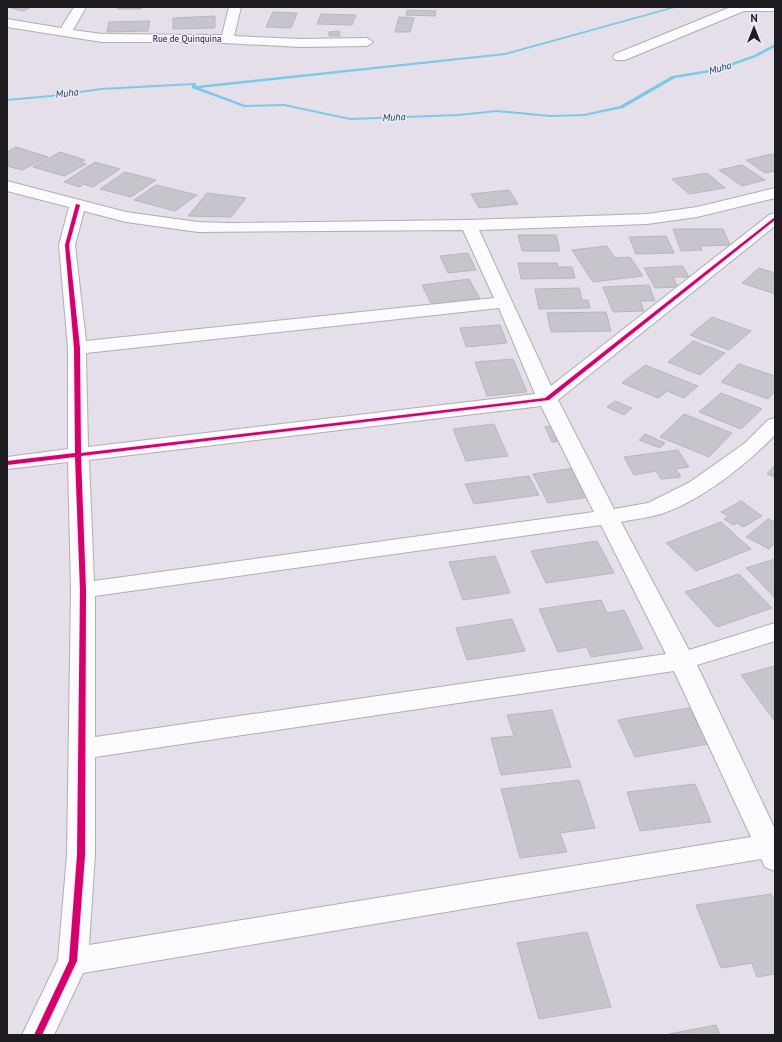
<svg xmlns="http://www.w3.org/2000/svg" width="782" height="1042" font-family="'PT Sans',sans-serif">
<style>
.lines{fill:none;stroke-linecap:round;stroke-linejoin:round}
.stream{fill:#79cae8;fill-rule:evenodd}
.building{fill:#c8c4cb;stroke:#bab6bd}
.minor-casing{stroke:#b0adb4;stroke-width:2}
.minor{fill:#fbfafc;fill-rule:evenodd}
.cycleway-casing{stroke:#f1e8fa;stroke-width:2}
.cycleway{fill:#d6006c;fill-rule:evenodd}
.labels{text-anchor:middle;dominant-baseline:central;stroke-width:3;stroke-linejoin:round;paint-order:stroke}
.far-street-label{font-size:9px;fill:#1e1b21;stroke:#f1e8fa}
.far-water-label{font-size:10px;font-style:italic;fill:#104353;stroke:#f1e8fa}
</style>
<rect width="100%" height="100%" fill="#e4dfe9"/>
<g class="lines">
<!-- stream -->
<path class="stream" d="M 672,7 L 678,7 L 505,55 L 200,88 L 245,105 L 284,104 L 350,118 L 459,114 L 496,110 L 550,115 L 584,114 L 620,106 L 672,76 L 715,69 L 754,55 L 775,44 L 775,47 L 756,57 L 717,71 L 675,78 L 623,108 L 584,116 L 550,117 L 496,112 L 459,116 L 350,120 L 284,106 L 244,107 L 192,88 L 192,85 L 101,90 L 51,97 L 7,101 L 7,99 L 51,95 L 101,88 L 194,83 L 196,83 L 196,86 L 505,53 Z"/>
</g>
<!-- building -->
<g class="building">
<path d="M 7,7 L 31,7 L 23,11 Z"/>
<path d="M 118,7 L 142,7 L 141,9 L 117,9 Z"/>
<path d="M 407,10 L 436,11 L 435,16 L 406,15 Z"/>
<path d="M 273,12 L 297,13 L 291,28 L 266,27 Z"/>
<path d="M 321,14 L 356,15 L 352,25 L 317,24 Z"/>
<path d="M 215,16 L 215,28 L 173,29 L 173,18 Z"/>
<path d="M 399,17 L 414,18 L 410,32 L 395,32 Z"/>
<path d="M 150,21 L 148,31 L 107,32 L 109,22 Z"/>
<path d="M 339,31 L 340,36 L 329,36 L 329,32 Z"/>
<path d="M 16,147 L 48,157 L 22,170 L 7,166 L 9,162 L 7,161 L 7,152 Z"/>
<path d="M 60,152 L 85,160 L 80,162 L 86,164 L 64,176 L 33,167 Z"/>
<path d="M 772,154 L 775,156 L 775,171 L 765,173 L 746,160 Z"/>
<path d="M 95,162 L 120,169 L 93,187 L 83,184 L 80,187 L 64,182 Z"/>
<path d="M 742,165 L 765,180 L 742,186 L 719,170 Z"/>
<path d="M 125,172 L 156,180 L 131,197 L 100,189 Z"/>
<path d="M 707,173 L 725,188 L 689,194 L 672,179 Z"/>
<path d="M 156,185 L 197,195 L 175,211 L 134,200 Z"/>
<path d="M 509,190 L 518,204 L 479,208 L 471,194 Z"/>
<path d="M 207,193 L 246,198 L 231,217 L 188,216 Z"/>
<path d="M 673,229 L 723,229 L 730,245 L 700,246 L 702,250 L 681,251 Z"/>
<path d="M 518,235 L 556,235 L 560,251 L 522,251 Z"/>
<path d="M 666,236 L 674,253 L 636,254 L 629,237 Z"/>
<path d="M 607,246 L 615,258 L 630,257 L 643,276 L 593,282 L 572,250 Z"/>
<path d="M 468,253 L 476,270 L 448,273 L 440,256 Z"/>
<path d="M 518,263 L 557,263 L 558,267 L 572,267 L 575,278 L 521,279 Z"/>
<path d="M 683,266 L 689,277 L 673,277 L 678,287 L 655,288 L 644,268 Z"/>
<path d="M 759,268 L 775,273 L 775,294 L 742,283 Z"/>
<path d="M 469,279 L 480,299 L 432,305 L 422,285 Z"/>
<path d="M 649,285 L 655,301 L 640,301 L 644,311 L 613,312 L 603,287 Z"/>
<path d="M 579,288 L 582,300 L 588,300 L 590,308 L 539,309 L 535,289 Z"/>
<path d="M 606,312 L 611,331 L 551,332 L 547,313 Z"/>
<path d="M 712,317 L 751,331 L 729,350 L 690,335 Z"/>
<path d="M 500,325 L 507,343 L 466,347 L 460,328 Z"/>
<path d="M 693,341 L 725,353 L 700,375 L 668,362 Z"/>
<path d="M 513,359 L 527,392 L 487,396 L 475,362 Z"/>
<path d="M 739,364 L 775,376 L 775,391 L 768,399 L 721,382 Z"/>
<path d="M 645,365 L 698,386 L 684,398 L 667,391 L 658,398 L 622,383 Z"/>
<path d="M 721,393 L 762,409 L 741,429 L 699,412 Z"/>
<path d="M 615,401 L 632,408 L 624,415 L 607,407 Z"/>
<path d="M 684,414 L 732,433 L 709,457 L 660,437 Z"/>
<path d="M 494,424 L 508,456 L 466,461 L 453,429 Z"/>
<path d="M 560,425 L 568,440 L 552,442 L 545,427 Z"/>
<path d="M 645,434 L 665,443 L 660,448 L 639,440 Z"/>
<path d="M 678,450 L 689,467 L 676,469 L 681,477 L 661,479 L 656,471 L 634,475 L 624,457 Z"/>
<path d="M 775,465 L 775,477 L 767,474 Z"/>
<path d="M 574,468 L 590,497 L 548,503 L 533,474 Z"/>
<path d="M 529,476 L 539,495 L 474,504 L 465,484 Z"/>
<path d="M 741,501 L 762,516 L 743,527 L 737,523 L 733,525 L 724,519 L 729,517 L 721,512 Z"/>
<path d="M 768,519 L 775,522 L 775,543 L 769,549 L 746,537 Z"/>
<path d="M 721,522 L 751,549 L 696,571 L 666,543 Z"/>
<path d="M 597,541 L 614,573 L 546,583 L 531,551 Z"/>
<path d="M 495,556 L 510,593 L 463,600 L 449,562 Z"/>
<path d="M 775,559 L 775,598 L 746,568 Z"/>
<path d="M 739,574 L 772,608 L 717,627 L 685,592 Z"/>
<path d="M 601,600 L 607,613 L 624,610 L 643,649 L 591,657 L 587,647 L 558,652 L 539,609 Z"/>
<path d="M 512,619 L 525,651 L 467,660 L 456,628 Z"/>
<path d="M 775,666 L 775,720 L 774,720 L 741,675 Z"/>
<path d="M 689,708 L 708,744 L 635,757 L 618,720 Z"/>
<path d="M 552,710 L 571,767 L 501,775 L 491,738 L 514,736 L 507,715 Z"/>
<path d="M 579,780 L 595,828 L 560,833 L 567,852 L 520,858 L 501,789 Z"/>
<path d="M 695,784 L 711,822 L 640,831 L 627,792 Z"/>
<path d="M 771,894 L 775,902 L 775,974 L 757,977 L 752,963 L 721,968 L 696,905 Z"/>
<path d="M 587,932 L 611,1007 L 539,1019 L 517,943 Z"/>
<path d="M 716,1025 L 720,1035 L 669,1034 Z"/>
</g>
<g class="lines">
<!-- minor casing -->
<g class="minor-casing">
<g id="minor">
<path d="M 74,7 L 86,7 L 73,30 L 102,34 L 222,35 L 229,7 L 241,7 L 234,36 L 301,39 L 367,38 L 373,42 L 367,46 L 301,47 L 203,42 L 102,42 L 7,27 L 7,19 L 61,28 Z"/>
<path d="M 731,7 L 775,7 L 775,11 L 744,11 L 625,60 L 615,60 L 613,57 L 615,54 Z"/>
<path d="M 7,181 L 126,212 L 198,222 L 228,223 L 469,220 L 647,214 L 697,207 L 775,188 L 775,198 L 697,217 L 647,224 L 479,230 L 551,386 L 769,215 L 775,213 L 775,226 L 558,400 L 614,509 L 648,503 L 690,482 L 745,443 L 768,420 L 775,418 L 775,435 C 746,465 700,501 661,514 C 648,518 634,519 621,522 L 689,650 L 775,623 L 775,641 L 697,665 L 775,829 L 775,871 L 765,867 L 761,859 L 83,973 L 54,1035 L 22,1035 L 58,960 L 67,855 L 71,590 L 68,462 L 7,469 L 7,457 L 68,449 L 68,348 L 59,245 L 69,207 L 7,191 ZM 84,211 L 126,222 L 198,232 L 463,230 L 494,298 L 86,341 L 75,245 ZM 499,308 L 535,394 L 88,447 L 86,353 ZM 541,406 L 594,512 L 94,581 L 89,460 ZM 601,525 L 666,654 L 95,737 L 95,596 ZM 674,671 L 751,837 L 89,945 L 95,855 L 95,757 Z"/>
</g>
</g>
<!-- minor -->
<use href="#minor" class="minor"/>
<!-- cycleway casing -->
<g class="cycleway-casing">
<path id="cycleway" d="M 76,204 L 80,205 L 69,245 L 80,348 L 81,453 L 545,398 L 775,217 L 775,220 L 549,400 L 81,456 L 86,590 L 85,855 L 77,961 L 42,1035 L 34,1035 L 69,961 L 77,855 L 80,590 L 75,457 L 7,465 L 7,461 L 75,453 L 74,348 L 65,245 Z"/>
</g>
<!-- cycleway -->
<use href="#cycleway" class="cycleway"/>
</g>
<g class="labels">
<!-- far-street labels -->
<g class="far-street-label">
<text x="187" y="38">Rue de Quinquina</text>
</g>
<!-- far-water labels -->
<g class="far-water-label">
<text transform="translate(720 68) rotate(-16)">Muha</text>
<text transform="translate(67 93) rotate(-7)">Muha</text>
<text transform="translate(394 117) rotate(-2)">Muha</text>
</g>
</g>
<!-- border -->
<rect width="782" height="1042" fill="none" stroke="#1e1b21" stroke-width="16"/>
<!-- north arrow -->
<g transform="translate(754 28)" stroke="#f1e8fa" stroke-width="3" paint-order="stroke">
<path d="M0-3L7 15L0 10L-7 15Z" fill="#1e1b21"/>
<text y="-6" font-size="11" font-weight="bold" text-anchor="middle" fill="#1e1b21">N</text>
</g>
</svg>
